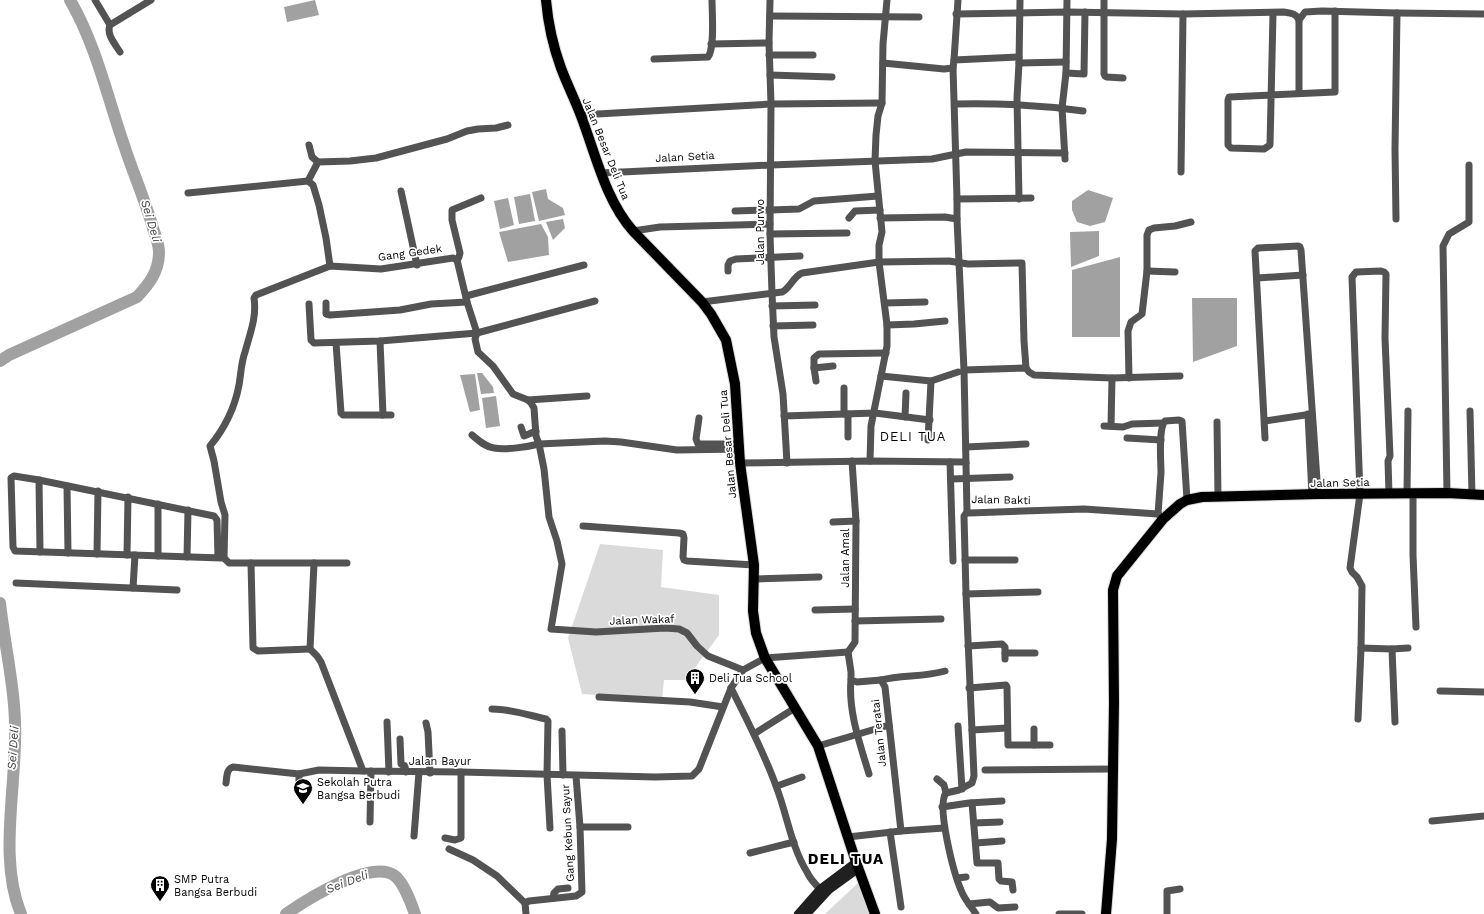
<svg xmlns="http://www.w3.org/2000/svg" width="1484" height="914" font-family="'Work Sans',sans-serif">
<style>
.green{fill:#dadada}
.water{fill:#a1a1a1}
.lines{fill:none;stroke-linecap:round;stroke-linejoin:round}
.river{stroke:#a1a1a1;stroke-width:12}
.primary-casing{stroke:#dbdbdb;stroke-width:12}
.minor{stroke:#535353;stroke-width:7}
.secondary{stroke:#202020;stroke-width:8}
.primary{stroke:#000;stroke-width:10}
.labels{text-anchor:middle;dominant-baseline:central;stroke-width:3.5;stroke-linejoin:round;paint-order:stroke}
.street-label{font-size:11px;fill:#000;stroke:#fff}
.poi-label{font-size:11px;fill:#000;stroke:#fff;text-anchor:start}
.water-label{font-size:12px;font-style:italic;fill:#424242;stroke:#fff}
.quarter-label{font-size:13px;letter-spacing:1px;fill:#000;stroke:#fff}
.district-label{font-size:15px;font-weight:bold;letter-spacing:1px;fill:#000;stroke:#fff}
</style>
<rect width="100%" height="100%" fill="#fff"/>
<!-- green -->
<g class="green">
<path d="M 600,544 L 663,550 L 661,587 L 719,595 L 719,635 L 686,680 L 664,680 L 662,699 L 582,694 L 568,638 Z"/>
<path d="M 858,883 L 871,914 L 825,914 Z"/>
</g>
<!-- water -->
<g class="water">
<path d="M 315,0 L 319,15 L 287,22 L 284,7 Z"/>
<path d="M 546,189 L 548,199 L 563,208 L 565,215 L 539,221 L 532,192 Z"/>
<path d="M 1088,190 L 1113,198 L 1105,222 L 1090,226 L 1077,222 L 1072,210 L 1072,201 Z"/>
<path d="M 530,194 L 535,221 L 519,224 L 514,197 Z"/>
<path d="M 508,198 L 514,225 L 500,229 L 494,201 Z"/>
<path d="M 563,219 L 565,228 L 553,240 L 546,222 Z"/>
<path d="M 541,224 L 548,237 L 549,255 L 508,262 L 499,232 Z"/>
<path d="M 1099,231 L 1099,256 L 1071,267 L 1070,232 Z"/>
<path d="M 1120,257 L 1120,337 L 1072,337 L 1072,270 Z"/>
<path d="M 1192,298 L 1237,298 L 1237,346 L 1193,362 Z"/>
<path d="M 477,373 L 482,373 L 493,387 L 494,393 L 481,394 Z"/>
<path d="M 475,374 L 480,410 L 470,412 L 460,375 Z"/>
<path d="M 496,396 L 500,426 L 486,428 L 482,398 Z"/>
</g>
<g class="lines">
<!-- river -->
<g class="river">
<path d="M 0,361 L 9,355 L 137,297 C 150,283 159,271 159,252 C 159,244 155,235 153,228 C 145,200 133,173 124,145 C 107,96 96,45 70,0"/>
<path d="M 0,603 C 5,649 17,696 15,742 C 14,798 0,864 21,914"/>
<path d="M 286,914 C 306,900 372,858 395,876 C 404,883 411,903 415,914"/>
</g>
<!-- primary casing -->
<g class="primary-casing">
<g id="primary">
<path d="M 546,0 C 548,23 553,46 561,68 C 567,84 575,100 581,116 C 596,155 605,199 633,231 L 702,302 L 711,314 L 726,340 L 735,384 L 740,463 L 754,565 L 753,611 L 756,633 L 765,658 L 818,746 L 856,862 L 875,914"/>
<path d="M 1106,914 L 1112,839 L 1114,703 L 1113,590 L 1117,576 L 1163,519 L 1180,504 L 1187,500 L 1202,497 L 1318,494 L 1447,493 L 1484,495"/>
</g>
</g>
<!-- minor -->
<g class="minor">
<path d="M 95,0 L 110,25"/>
<path d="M 770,0 L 769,43 L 771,104 L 770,234 L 772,293 L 774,337 L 783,394 L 787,463"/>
<path d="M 1104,0 L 1104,74 L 1105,76 L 1107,77 L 1123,78"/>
<path d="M 956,14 L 1067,12 L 1183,14 L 1283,12 C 1290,13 1296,13 1299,20 L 1305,12 L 1322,11 L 1397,13 L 1484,14"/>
<path d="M 1273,14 L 1270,145 L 1264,149 L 1231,148 L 1228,145 L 1228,100 L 1229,97 L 1335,92 L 1335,11"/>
<path d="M 770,16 L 919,17"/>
<path d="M 1299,20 L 1299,93"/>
<path d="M 711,44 L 769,43"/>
<path d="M 120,52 C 115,44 106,34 110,25 L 151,0"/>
<path d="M 769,55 L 813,55"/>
<path d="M 654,59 L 708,57 C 715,48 712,13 712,0"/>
<path d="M 954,60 L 958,0"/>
<path d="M 883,63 L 944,69 L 953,68"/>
<path d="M 1019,63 L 1066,62"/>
<path d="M 1066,73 L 1084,74 L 1085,12"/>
<path d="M 770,75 L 832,77"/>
<path d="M 955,104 C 998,103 1040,105 1083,111"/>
<path d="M 580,115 L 771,104 L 882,103"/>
<path d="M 309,145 L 312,157 L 318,162"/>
<path d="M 1065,159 L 1062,108 L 1066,73 L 1067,0"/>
<path d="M 1181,172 L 1183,14"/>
<path d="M 601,173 L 771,165 L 932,159 L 966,152 L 1065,153"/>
<path d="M 308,181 L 318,162 L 350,161 L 376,158 L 447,139 L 467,131 L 478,129 L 496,128 L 508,125"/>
<path d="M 401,191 L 417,265"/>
<path d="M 188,193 L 308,181 L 313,185 L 319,205 L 326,238 L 330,266"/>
<path d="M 1031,198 L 957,199 L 957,219 L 964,370 L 967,511 L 969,513 L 1084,509 L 1158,514 L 1163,519"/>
<path d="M 957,199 L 953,68 L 954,60 L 1019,57"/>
<path d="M 1019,199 L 1017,98 L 1019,63 L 1020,0"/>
<path d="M 735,211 L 799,209 L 814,201 L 878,196"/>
<path d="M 849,218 L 855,211 L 880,210"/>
<path d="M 880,218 L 945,217 L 957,219"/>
<path d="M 1396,219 L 1395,149 L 1397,13"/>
<path d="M 633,231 L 660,227 L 770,224"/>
<path d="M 770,234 L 847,233"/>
<path d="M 457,260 L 467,302 L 477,333 L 475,339 L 478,352 L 493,366 L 513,394 L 528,400 L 531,403 L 534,408 L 536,436 L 539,444 L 605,441 L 621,442 L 677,450 L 739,449"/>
<path d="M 457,260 L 459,257 L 460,253 L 452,220 L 452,210 L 481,198"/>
<path d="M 728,271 L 728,265 L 730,261 L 736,259 L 800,256"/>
<path d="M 1147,271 L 1175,272"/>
<path d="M 1257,278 L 1303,275"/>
<path d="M 466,296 L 584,265"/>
<path d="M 702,302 L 782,292 C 790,288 793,277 802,273 L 879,262 L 949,261 L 968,264 L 1022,263 L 1024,341 L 1026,368"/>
<path d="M 326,303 L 326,314 L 330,315 L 400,310 L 431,304 L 467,302"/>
<path d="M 885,303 L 925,302"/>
<path d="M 309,304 L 311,340 L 314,343 L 380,341 L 477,333 L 595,301"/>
<path d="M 772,306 L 815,305"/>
<path d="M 887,325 L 914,324 L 945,321"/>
<path d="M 773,326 L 813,325"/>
<path d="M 380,341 L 383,415"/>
<path d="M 336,343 L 341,413 L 343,415 L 391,415"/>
<path d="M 814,368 L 833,366"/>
<path d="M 964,370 L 1026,368 L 1029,372 L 1034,375 L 1112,378 L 1180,376"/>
<path d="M 881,376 L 931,381"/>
<path d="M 1129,378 L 1128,331 L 1131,322 L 1142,314 L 1147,271 L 1147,235 L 1149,230 L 1154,228 L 1175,226 L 1191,222"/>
<path d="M 816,381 L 814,368 L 814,358 L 819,354 L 886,353"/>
<path d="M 528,400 L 587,396"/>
<path d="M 1470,411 L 1472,495"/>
<path d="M 844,414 L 844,388"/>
<path d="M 848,414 L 848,437"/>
<path d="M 1308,414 L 1312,495"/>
<path d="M 784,416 L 875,413 L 930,420"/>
<path d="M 905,417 L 906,393"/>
<path d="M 699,418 L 696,439 L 698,444 L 739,444"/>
<path d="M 1265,421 L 1312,414"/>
<path d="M 1217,422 L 1218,497"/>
<path d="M 1104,426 L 1123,427 L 1132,424 L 1163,423"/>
<path d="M 1111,426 L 1112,378"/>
<path d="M 521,427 L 524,436 L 536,431"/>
<path d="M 472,435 C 478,440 485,447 494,448 C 506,450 527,447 539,444 L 544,469 L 549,517 L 557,541 L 562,564 L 551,629 L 596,632 L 665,628 L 679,629 L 687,633 L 697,646 L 708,656 L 743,670"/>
<path d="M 1127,438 L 1161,440"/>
<path d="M 1265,438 L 1255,251 L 1258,248 L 1298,246 L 1300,247 L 1301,250 L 1318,494"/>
<path d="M 928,440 L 931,381 L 958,372"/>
<path d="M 966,447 L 1026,444"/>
<path d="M 870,461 L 871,426 L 887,346 L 887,325 L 879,262 L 879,245 L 882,232 L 875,161 L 876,135 L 878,116 L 882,103 L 883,44 L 887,0"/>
<path d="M 950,462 L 953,561"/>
<path d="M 740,463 L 870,461 L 964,462 L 966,463"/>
<path d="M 951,479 L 1010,477"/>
<path d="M 39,480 L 40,552"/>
<path d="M 67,486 L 68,553"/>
<path d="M 1447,493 L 1443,246 L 1449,234 L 1469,222 L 1469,165"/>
<path d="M 1407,494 L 1408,411"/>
<path d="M 1413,494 L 1413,555 L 1416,627"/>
<path d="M 967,512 L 964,516 L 966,594 L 974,776 L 972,783 L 959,790 L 946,793 C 936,806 954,874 961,890 C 964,899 971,906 976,914"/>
<path d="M 1158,514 C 1159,500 1160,487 1161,473 C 1161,461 1158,429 1165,421 L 1179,420 L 1182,421 L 1187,500"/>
<path d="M 833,522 L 856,521"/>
<path d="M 583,526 L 679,533 L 683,534 L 684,538 L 683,557 L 684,560 L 687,561 L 754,565"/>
<path d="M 97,554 L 98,491"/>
<path d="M 127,555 L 128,497"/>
<path d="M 158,556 L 158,504"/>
<path d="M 187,557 L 188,510"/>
<path d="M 218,557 L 217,520 L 214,516 L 39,480 L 14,476 L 11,478 L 13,547 L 15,551 L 221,558 L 224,558 L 229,563 L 347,563"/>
<path d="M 224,558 L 225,515 L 221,502 L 214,461 L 210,446 C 224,429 235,407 239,385 C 241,374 241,363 245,352 C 250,333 257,317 254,298 L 256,295 L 330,266 L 381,269 L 453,258 L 457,260"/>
<path d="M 965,560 L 1015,560"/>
<path d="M 251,563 L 253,648 L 258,651 L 310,649"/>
<path d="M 754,579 L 819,577"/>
<path d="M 16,583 L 177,590"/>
<path d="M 133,588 L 135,555"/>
<path d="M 966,594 L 1038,592"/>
<path d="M 815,610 L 855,609"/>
<path d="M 855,621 L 941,619"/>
<path d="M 968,646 L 1002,644 L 1005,647 L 1005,659"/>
<path d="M 1361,648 L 1392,649 L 1395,722"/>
<path d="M 310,649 L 317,656 L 321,662 L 363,771 L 461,772 L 655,777 L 692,776 L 699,769 L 731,688 L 743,670 L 765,658 L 848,652"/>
<path d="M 310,649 L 314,563"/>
<path d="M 1392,649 L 1408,648"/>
<path d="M 848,652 L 851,672 L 851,680 L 857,682 L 881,680 L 885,687 L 901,831"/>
<path d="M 848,652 L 855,642 L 856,521 L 852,461"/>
<path d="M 1005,653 L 1035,653"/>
<path d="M 851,680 C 848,711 860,744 869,774"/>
<path d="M 881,680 C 902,675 924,677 945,671"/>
<path d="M 731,688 C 747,720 764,752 776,786 C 787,814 791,846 807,872 C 810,879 815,884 820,889"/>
<path d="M 969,688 L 1006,685 L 1007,687 L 1008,745 L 1050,745"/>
<path d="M 1440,691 L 1484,692"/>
<path d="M 599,697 L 690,702 L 723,707"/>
<path d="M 492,709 C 510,709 528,715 546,719 L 548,721 L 547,775 L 550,828"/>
<path d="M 1358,719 L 1361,648 L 1362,586 L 1357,577 L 1352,572 L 1350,568 L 1360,494 L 1352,277 L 1356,272 L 1381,271 L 1384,272 L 1386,274 L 1385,338 L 1390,456 L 1388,461 L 1389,494"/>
<path d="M 387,722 L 389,772"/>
<path d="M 426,723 L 428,732 L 430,773"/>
<path d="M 958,726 L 962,789"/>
<path d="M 972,730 L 1007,728"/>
<path d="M 562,731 L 563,775"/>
<path d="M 754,734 L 795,708"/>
<path d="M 400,739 L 401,764 L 405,766 L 406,772"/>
<path d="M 1034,745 L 1034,729"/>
<path d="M 818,746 L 889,725"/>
<path d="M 985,770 L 1113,769"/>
<path d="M 299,774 L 299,790"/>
<path d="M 937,779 L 944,785 L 946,793"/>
<path d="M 226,783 C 227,777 226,769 233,767 L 299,774 L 319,770 L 363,771"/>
<path d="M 777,786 L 802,777"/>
<path d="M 972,803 L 977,863 L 998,863 L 999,879 L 1001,881 L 1012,882 L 1013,890"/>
<path d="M 942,807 L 969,803 L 1002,801"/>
<path d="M 1432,821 L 1484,816"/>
<path d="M 370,822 L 371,771"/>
<path d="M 974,823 L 1000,822"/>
<path d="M 580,827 L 628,827"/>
<path d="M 890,832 L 901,907"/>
<path d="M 414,836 L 419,772"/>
<path d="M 848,837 L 901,831 L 944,828"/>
<path d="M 445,838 L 455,840 L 461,838 L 461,772"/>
<path d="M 976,843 L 1002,841"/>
<path d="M 449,849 L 473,860 L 497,876 L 525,903"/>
<path d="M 750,853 L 794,842"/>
<path d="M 957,878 L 966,877"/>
<path d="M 553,898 L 554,893 L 558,889 L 568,888"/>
<path d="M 969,904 L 990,902 L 998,908 L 1015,907"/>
<path d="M 526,914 L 525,903 L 529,901 L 576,896 L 582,892 L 580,827 L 576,776"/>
<path d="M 1059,914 L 1082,914"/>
<path d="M 1167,914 L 1167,891 L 1180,889"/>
</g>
<!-- secondary -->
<g class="secondary">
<path d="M 798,914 L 820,889 L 856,862"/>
<path d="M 807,914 L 829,890 L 858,869"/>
</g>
<!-- primary -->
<use href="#primary" class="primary"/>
</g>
<!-- icons -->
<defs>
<g id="building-pin" transform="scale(1)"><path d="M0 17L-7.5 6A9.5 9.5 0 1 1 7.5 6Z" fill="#000" stroke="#fff"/><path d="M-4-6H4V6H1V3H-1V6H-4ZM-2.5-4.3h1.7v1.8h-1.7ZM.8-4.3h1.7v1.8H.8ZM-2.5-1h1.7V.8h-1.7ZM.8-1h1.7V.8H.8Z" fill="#fff"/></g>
<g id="school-pin" transform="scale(1)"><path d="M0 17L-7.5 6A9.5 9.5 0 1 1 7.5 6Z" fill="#000" stroke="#fff"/><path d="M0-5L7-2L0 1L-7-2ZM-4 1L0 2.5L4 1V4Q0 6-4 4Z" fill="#fff"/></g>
</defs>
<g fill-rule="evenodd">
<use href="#building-pin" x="695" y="678"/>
<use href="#school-pin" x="303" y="788"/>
<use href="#building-pin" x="160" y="885"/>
</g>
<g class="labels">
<!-- street labels -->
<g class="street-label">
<text transform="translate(606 149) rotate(68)">Jalan Besar Deli Tua</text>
<text transform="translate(685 157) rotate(-3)">Jalan Setia</text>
<text transform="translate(760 232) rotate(-90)">Jalan Purwo</text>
<text transform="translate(410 253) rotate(-8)">Gang Gedek</text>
<text transform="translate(728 444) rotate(-95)">Jalan Besar Deli Tua</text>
<text transform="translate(1340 483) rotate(-1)">Jalan Setia</text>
<text transform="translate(1001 500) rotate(1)">Jalan Bakti</text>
<text transform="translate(845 558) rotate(-90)">Jalan Amal</text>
<text transform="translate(642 620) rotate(-2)">Jalan Wakaf</text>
<text transform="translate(879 733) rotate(-96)">Jalan Teratai</text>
<text x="440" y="761">Jalan Bayur</text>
<text transform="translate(568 833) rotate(-93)">Gang Kebun Sayur</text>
</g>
<!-- poi labels -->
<g class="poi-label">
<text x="709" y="678">Deli Tua School</text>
<text x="317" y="782">Sekolah Putra<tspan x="317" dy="13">Bangsa Berbudi</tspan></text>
<text x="174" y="879">SMP Putra<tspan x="174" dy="13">Bangsa Berbudi</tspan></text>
</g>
<!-- water labels -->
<g class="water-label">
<text transform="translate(151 221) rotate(73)">Sei Deli</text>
<text transform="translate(13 748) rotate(-86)">Sei Deli</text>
<text transform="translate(347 882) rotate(-21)">Sei Deli</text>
</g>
<!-- quarter labels -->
<g class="quarter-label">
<text x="913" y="436">DELI TUA</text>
</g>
<!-- district labels -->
<g class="district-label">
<text x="846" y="859">DELI TUA</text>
</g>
</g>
</svg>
